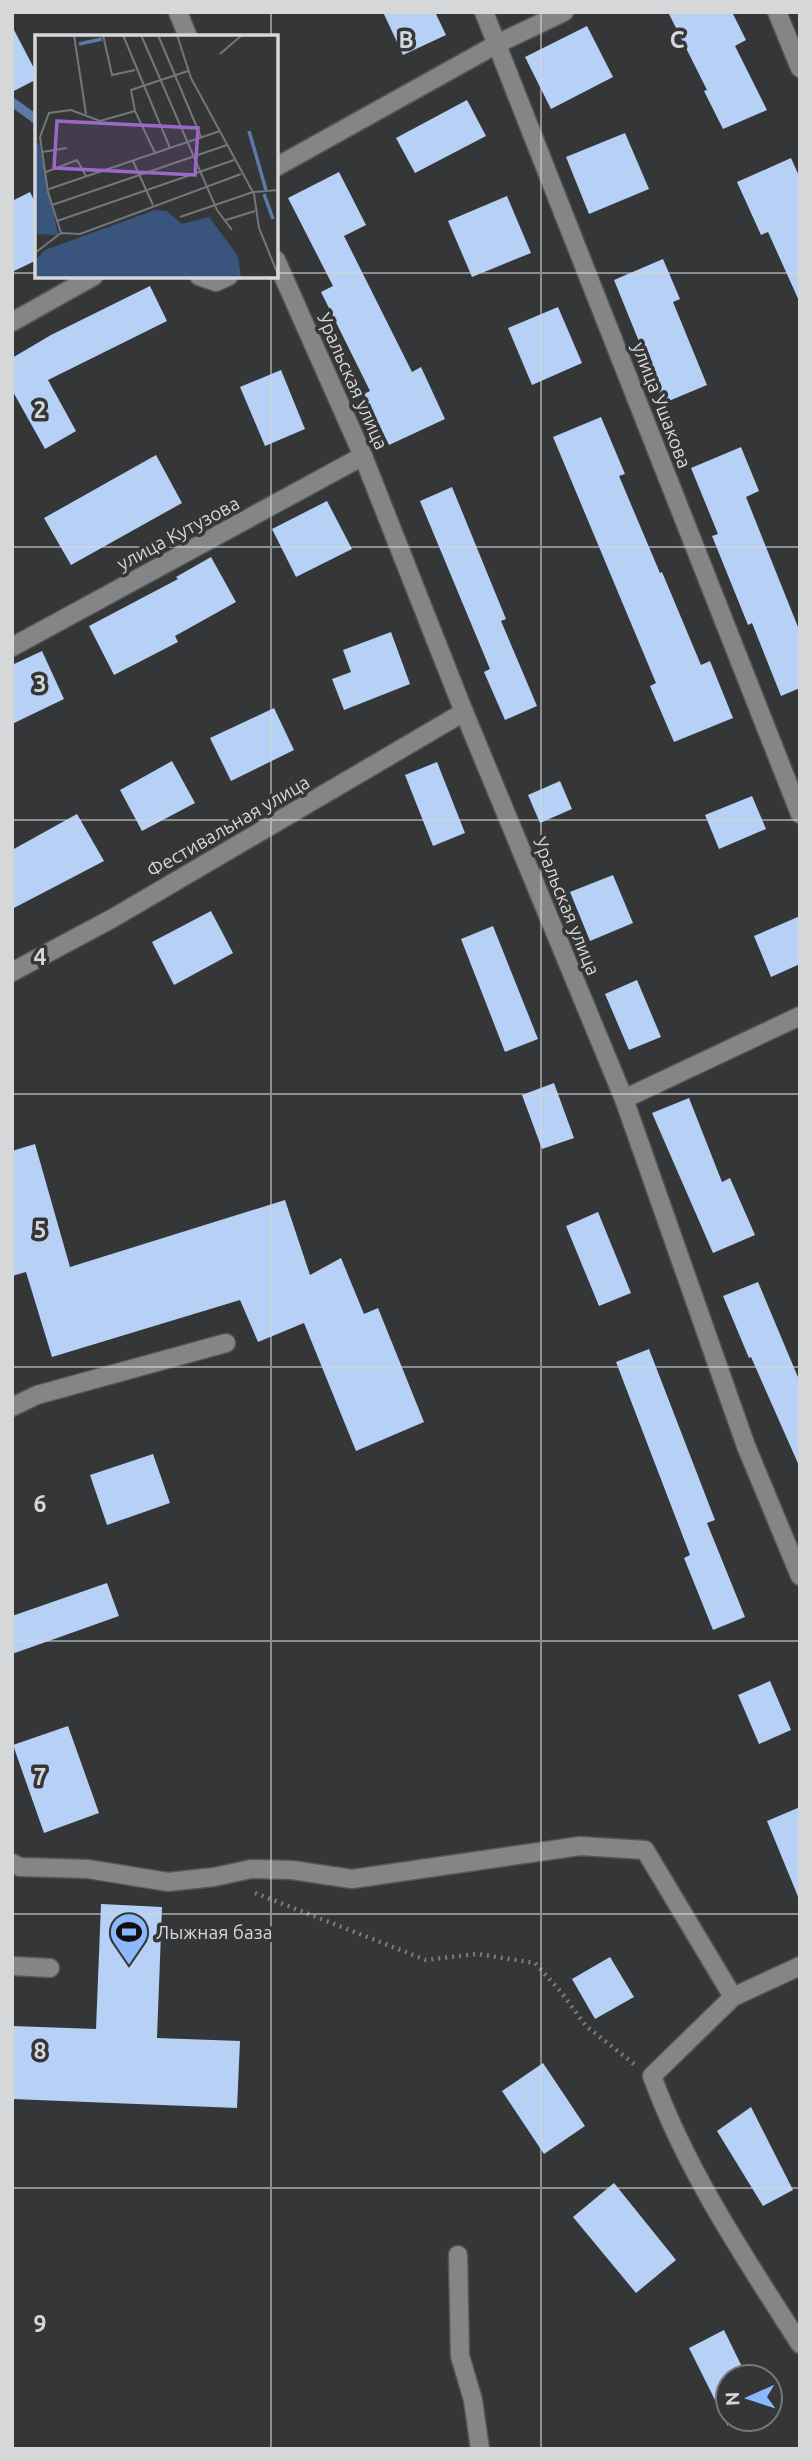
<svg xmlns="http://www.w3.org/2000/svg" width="812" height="2461" font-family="Ubuntu,sans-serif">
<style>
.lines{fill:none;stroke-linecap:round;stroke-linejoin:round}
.stream{stroke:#5d7aa6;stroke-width:9}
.building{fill:#b6d0f6}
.minor-casing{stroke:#545557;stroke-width:21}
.path{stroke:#7b7c7e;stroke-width:4.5;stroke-dasharray:2 5;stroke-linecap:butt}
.minor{stroke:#838587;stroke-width:18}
.grid{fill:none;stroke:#d6d7d9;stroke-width:2;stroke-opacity:0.55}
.labels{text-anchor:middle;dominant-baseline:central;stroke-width:7;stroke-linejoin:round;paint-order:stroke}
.street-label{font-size:19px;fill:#d6d7d9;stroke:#343638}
.poi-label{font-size:19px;fill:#d6d7d9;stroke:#343638;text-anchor:start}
.inset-river{fill:none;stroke:#5d7aa6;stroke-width:3.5}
.inset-road{fill:none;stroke:#757678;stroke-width:2}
.view{fill:#9b68c8;fill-opacity:0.15;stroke:#9b68c8;stroke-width:3.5}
.inset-edge{fill:none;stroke:#d6d7d9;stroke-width:3.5}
.grid-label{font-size:23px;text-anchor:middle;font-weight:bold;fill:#d6d7d9;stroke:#343638;stroke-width:7;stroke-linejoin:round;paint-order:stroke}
</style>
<rect width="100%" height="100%" fill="#343638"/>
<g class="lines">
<!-- stream -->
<path class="stream" d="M 12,102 L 37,120"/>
</g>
<!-- building -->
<g class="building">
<path d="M 383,12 L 435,12 L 446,35 L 403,55 Z"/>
<path d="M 668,12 L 732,12 L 746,40 L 735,46 L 767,110 L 723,129 L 704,91 L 707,90 Z"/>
<path d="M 12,26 L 37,74 L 37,79 L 12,92 Z"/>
<path d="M 587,26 L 613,77 L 551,109 L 525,57 Z"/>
<path d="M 467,100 L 486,136 L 415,173 L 396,138 Z"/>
<path d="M 625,133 L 649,189 L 589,214 L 566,157 Z"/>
<path d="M 791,158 L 800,178 L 800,303 L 768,232 L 761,235 L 737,182 Z"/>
<path d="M 339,172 L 366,225 L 344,236 L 412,372 L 421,367 L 445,419 L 389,445 L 364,394 L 370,391 L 321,292 L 333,286 L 288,198 Z"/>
<path d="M 30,192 L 37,206 L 37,260 L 12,272 L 12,201 Z"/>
<path d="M 507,196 L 531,253 L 472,277 L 448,221 Z"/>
<path d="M 663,259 L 680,299 L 673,302 L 707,385 L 664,403 L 614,280 Z"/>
<path d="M 150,286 L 167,321 L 48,380 L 76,431 L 45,449 L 12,390 L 12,358 L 51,335 Z"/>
<path d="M 558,307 L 582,363 L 532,385 L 508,328 Z"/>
<path d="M 281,370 L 305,429 L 265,446 L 240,387 Z"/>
<path d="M 601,417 L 625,474 L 619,476 L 660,573 L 662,572 L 701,665 L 710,661 L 733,718 L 674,742 L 650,686 L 656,683 L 553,437 Z"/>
<path d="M 741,447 L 759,491 L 746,497 L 800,632 L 800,688 L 781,696 L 752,623 L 748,625 L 712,536 L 718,534 L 691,468 Z"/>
<path d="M 156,455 L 182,503 L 71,565 L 44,518 Z"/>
<path d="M 452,487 L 506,619 L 501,621 L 537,706 L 505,720 L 484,672 L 490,669 L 420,501 Z"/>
<path d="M 327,501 L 352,549 L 296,577 L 272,529 Z"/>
<path d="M 211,557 L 236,602 L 175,636 L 178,642 L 114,675 L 89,626 L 178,579 L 176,577 Z"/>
<path d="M 391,632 L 410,684 L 344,710 L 332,679 L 351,672 L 343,650 Z"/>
<path d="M 42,651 L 64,699 L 12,724 L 12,665 Z"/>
<path d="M 274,708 L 294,750 L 231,781 L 210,738 Z"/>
<path d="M 172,761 L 195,803 L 142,831 L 120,790 Z"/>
<path d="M 437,762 L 465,833 L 433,846 L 405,775 Z"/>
<path d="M 560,781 L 572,809 L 540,823 L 528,795 Z"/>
<path d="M 752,796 L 766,829 L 719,849 L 705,815 Z"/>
<path d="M 77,814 L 104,861 L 12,909 L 12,850 Z"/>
<path d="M 613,875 L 633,923 L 590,941 L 570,892 Z"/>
<path d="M 211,911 L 233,953 L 174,985 L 152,942 Z"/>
<path d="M 800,916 L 800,964 L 771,977 L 754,936 Z"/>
<path d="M 493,926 L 538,1039 L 505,1052 L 461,939 Z"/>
<path d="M 637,980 L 661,1037 L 629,1050 L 605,994 Z"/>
<path d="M 554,1083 L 574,1138 L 542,1149 L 522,1095 Z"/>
<path d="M 689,1098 L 722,1182 L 730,1178 L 755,1235 L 713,1253 L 652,1113 Z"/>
<path d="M 35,1144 L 70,1267 L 285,1200 L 310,1275 L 341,1258 L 364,1314 L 378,1308 L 424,1422 L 356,1451 L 304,1323 L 258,1342 L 240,1300 L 52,1357 L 26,1272 L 12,1276 L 12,1151 Z"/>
<path d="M 598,1212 L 631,1293 L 599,1306 L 566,1226 Z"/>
<path d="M 758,1282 L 800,1382 L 800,1468 L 751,1357 L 749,1358 L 723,1296 Z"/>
<path d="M 649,1349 L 715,1520 L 707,1523 L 745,1617 L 713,1630 L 684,1558 L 690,1555 L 616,1362 Z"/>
<path d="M 153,1454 L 170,1503 L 107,1525 L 90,1475 Z"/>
<path d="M 107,1583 L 119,1616 L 12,1654 L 12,1616 Z"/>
<path d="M 770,1681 L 791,1730 L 759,1744 L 738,1695 Z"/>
<path d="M 68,1726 L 99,1813 L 44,1833 L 13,1745 Z"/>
<path d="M 800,1807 L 800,1898 L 799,1899 L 767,1821 Z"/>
<path d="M 101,1904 L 162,1907 L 157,2038 L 240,2041 L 237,2108 L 12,2099 L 12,2026 L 96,2029 Z"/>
<path d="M 610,1957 L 634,1997 L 595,2019 L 572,1979 Z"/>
<path d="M 543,2063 L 585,2126 L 544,2154 L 502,2091 Z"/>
<path d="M 751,2107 L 793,2190 L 763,2206 L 717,2131 Z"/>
<path d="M 614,2183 L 676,2260 L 636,2293 L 573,2217 Z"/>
<path d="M 724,2330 L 747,2377 L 728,2377 L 728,2426 L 689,2348 Z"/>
</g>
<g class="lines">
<!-- minor casing -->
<g class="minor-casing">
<g id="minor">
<path d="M 178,12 L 188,37"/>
<path d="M 484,12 L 800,814"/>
<path d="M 777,12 L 800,68"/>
<path d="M 276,167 L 497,44 L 564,12"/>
<path d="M 276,260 L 363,456 L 464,712 L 624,1099 L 746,1446 L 800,1576"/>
<path d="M 199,276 L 216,282 L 229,276"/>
<path d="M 12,322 L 94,276"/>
<path d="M 12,647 L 363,456"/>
<path d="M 12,972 L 113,918 L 464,712"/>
<path d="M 624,1099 L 800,1016"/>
<path d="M 12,1407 L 37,1395 L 226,1343"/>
<path d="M 12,1863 L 20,1867 L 88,1869 L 168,1882 L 214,1877 L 251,1869 L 292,1870 L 352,1879 L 580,1846 L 645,1850 L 733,1997"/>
<path d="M 12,1966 L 50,1968"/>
<path d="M 800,1966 L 733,1997 L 652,2076 C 687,2172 745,2258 800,2344"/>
<path d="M 458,2255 L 460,2356 L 473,2400 L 480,2449"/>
</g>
</g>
<!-- path -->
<path class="path" d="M 255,1893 L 426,1960 L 477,1954 L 535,1963 L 561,1992 L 586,2026 L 634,2064"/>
<!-- minor -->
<use href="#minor" class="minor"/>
</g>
<!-- grid -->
<path class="grid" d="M 271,12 L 271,37M 541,12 L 541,2449M 12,273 L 37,273M 276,273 L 800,273M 271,276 L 271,2449M 12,547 L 800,547M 12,820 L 800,820M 12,1094 L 800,1094M 12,1367 L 800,1367M 12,1641 L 800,1641M 12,1914 L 800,1914M 12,2188 L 800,2188"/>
<!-- icons -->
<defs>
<g id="stadium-pin" transform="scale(2.0125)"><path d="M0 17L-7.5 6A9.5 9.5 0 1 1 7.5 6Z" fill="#8cb9fc" stroke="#343638"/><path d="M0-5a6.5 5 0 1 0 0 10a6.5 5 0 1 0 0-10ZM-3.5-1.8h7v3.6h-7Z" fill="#111"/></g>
</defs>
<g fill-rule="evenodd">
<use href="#stadium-pin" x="129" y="1932"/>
</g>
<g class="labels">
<!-- street labels -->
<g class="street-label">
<text transform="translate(353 381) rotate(66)">Уральская улица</text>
<text transform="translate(662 405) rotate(69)">улица Ушакова</text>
<text transform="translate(178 533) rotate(-28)">улица Кутузова</text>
<text transform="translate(228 826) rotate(-30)">Фестивальная улица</text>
<text transform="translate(567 906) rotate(68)">Уральская улица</text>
</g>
<!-- poi labels -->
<g class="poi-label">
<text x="156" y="1932">Лыжная база</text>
</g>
</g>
<!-- overview -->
<g transform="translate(35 35)">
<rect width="243" height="243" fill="#343638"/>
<path d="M 0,108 L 4,108 L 23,200 L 0,199 ZM 120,175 L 132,176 L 147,189 L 174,182 L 203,221 L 206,243 L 0,243 L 0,225 L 10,215 Z" fill="#3a557d"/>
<path class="inset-river" d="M 44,9 L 67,4M 214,96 L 231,155M 229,159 L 238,184"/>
<path class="inset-road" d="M 39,0 L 51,79M 68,0 L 77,40 L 100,35M 88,0 L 135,113M 106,0 L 182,175 L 197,195M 123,0 L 166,102M 142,0 L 156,43 L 219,159 L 224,193 L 244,242M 185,19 L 207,0M 7,117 L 32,113M 120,118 L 100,76 L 96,55 L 153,36M 98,126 L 118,170M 11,137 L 42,125 L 51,141M 14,154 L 185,96M 17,170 L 192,110M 145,182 L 218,157 L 244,155M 191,185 L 220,176M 22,186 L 199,125M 26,198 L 13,157 L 5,102 L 14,78 L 36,75 L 65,86 L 100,76M 26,198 L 45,199 L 206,139M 0,218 L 26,198"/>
<path class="view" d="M 22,86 L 163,93 L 160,140 L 19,133 Z"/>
<rect width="243" height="243" class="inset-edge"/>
</g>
<g class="grid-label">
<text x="406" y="48">B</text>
<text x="677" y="48">C</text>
<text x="40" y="418">2</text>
<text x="40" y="692">3</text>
<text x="40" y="965">4</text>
<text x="40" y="1238">5</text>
<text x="40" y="1512">6</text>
<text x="40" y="1785">7</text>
<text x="40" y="2059">8</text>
<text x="40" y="2332">9</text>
</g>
<!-- border -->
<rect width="812" height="2461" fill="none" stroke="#d6d7d9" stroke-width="28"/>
<!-- north arrow -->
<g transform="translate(749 2398) rotate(267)"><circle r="33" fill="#343638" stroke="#757678" stroke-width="2"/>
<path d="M0-5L12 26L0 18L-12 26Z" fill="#8cb9fc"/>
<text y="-10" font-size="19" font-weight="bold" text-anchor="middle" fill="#d6d7d9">N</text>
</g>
</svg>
